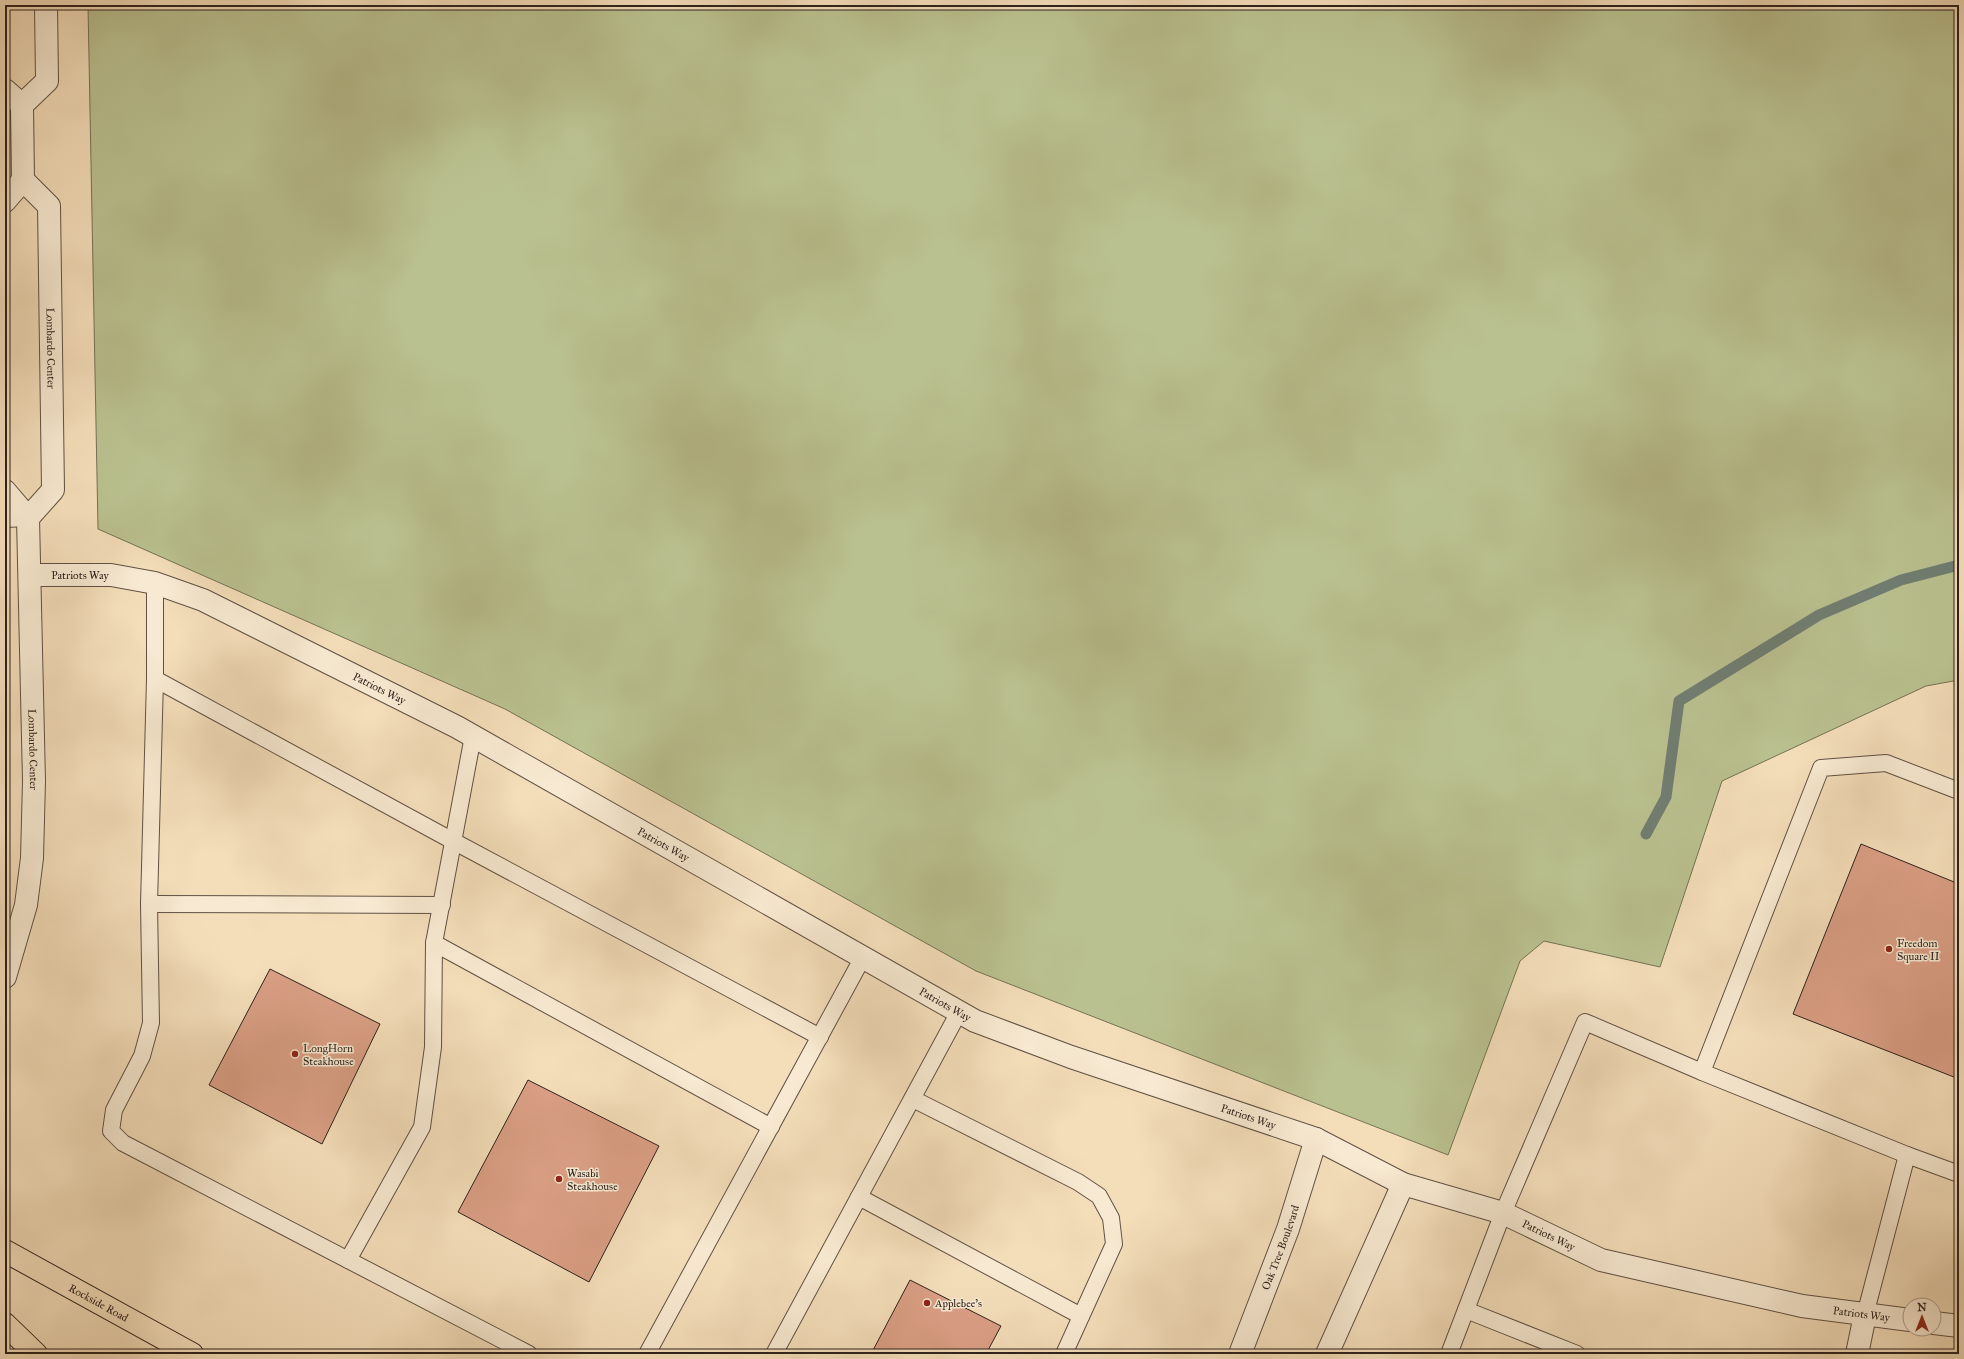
<svg xmlns="http://www.w3.org/2000/svg" width="1964" height="1359" font-family="'IM FELL Great Primer',serif">
<style>
.green{fill:#bac190;stroke:#747256}
.lines{fill:none;stroke-linecap:round;stroke-linejoin:round}
.stream{stroke:#707e73;stroke-width:11}
.building{fill:#da9f85;stroke:#2e221d}
.service-casing{stroke:#605144;stroke-width:18}
.minor-casing{stroke:#605144;stroke-width:24}
.primary-casing{stroke:#2e221d;stroke-width:24}
.service{stroke:#f8ead2;stroke-width:16}
.minor{stroke:#f8ead2;stroke-width:22}
.primary{stroke:#f4deba;stroke-width:22}
.poi-dot{fill:#8f2418;stroke:#f8ead2;stroke-width:1.5}
.labels{text-anchor:middle;dominant-baseline:central;stroke-width:3;stroke-linejoin:round;paint-order:stroke}
.street-label{font-size:11px;fill:#2e221d;stroke:#f8ead2}
.poi-label{font-size:11px;fill:#2e221d;stroke:#f8ead2;text-anchor:start}
</style>
<rect width="100%" height="100%" fill="#f4deba"/>
<filter id="stains"><feTurbulence type="fractalNoise" baseFrequency=".005" numOctaves="4"/><feColorMatrix values="0 0 0 0 .2 0 0 0 0 .09 0 0 0 0 .02 0 0 0 .5 -.17"/></filter>
<radialGradient id="worn" r=".72"><stop offset=".6" stop-color="#630" stop-opacity="0"/><stop offset="1" stop-color="#630" stop-opacity=".3"/></radialGradient>
<!-- green -->
<path class="green" d="M 88,5 L 1959,5 L 1959,680 L 1926,686 L 1722,781 L 1660,967 L 1544,941 L 1520,961 L 1448,1155 L 976,971 L 505,709 L 98,529 Z"/>
<g class="lines">
<!-- stream -->
<path class="stream" d="M 1646,834 L 1666,797 L 1679,701 L 1819,615 L 1901,580 L 1959,565"/>
</g>
<!-- building -->
<g class="building">
<path d="M 1861,844 L 1959,884 L 1959,1079 L 1793,1014 Z"/>
<path d="M 270,969 L 380,1024 L 322,1144 L 209,1085 Z"/>
<path d="M 528,1080 L 659,1146 L 589,1282 L 458,1212 Z"/>
<path d="M 910,1280 L 1001,1326 L 986,1354 L 871,1354 Z"/>
</g>
<g class="lines">
<!-- service casing -->
<g class="service-casing">
<g id="service">
<path d="M 5,519 L 28,518"/>
<path d="M 155,583 L 155,679 L 149,904 L 151,1023 L 142,1056 L 114,1110 L 111,1131 L 123,1143 L 529,1354"/>
<path d="M 155,679 L 453,841 L 820,1037"/>
<path d="M 473,736 L 434,943 L 771,1127"/>
<path d="M 149,904 L 442,905"/>
<path d="M 1702,1072 L 1907,1155"/>
<path d="M 913,1099 L 1078,1182 L 1099,1196 L 1111,1218 L 1114,1244 L 1064,1354"/>
<path d="M 859,1197 L 1081,1316"/>
<path d="M 348,1260 L 422,1127 L 433,1047 L 434,943"/>
<path d="M 1466,1310 L 1577,1354"/>
<path d="M 1865,1315 L 1907,1155 L 1959,1174"/>
<path d="M 647,1354 L 863,957"/>
<path d="M 774,1354 L 959,1012"/>
<path d="M 1449,1354 L 1503,1213 L 1585,1022 L 1702,1072 L 1821,768 L 1886,763 L 1959,791"/>
</g>
</g>
<!-- minor casing -->
<g class="minor-casing">
<g id="minor">
<path d="M 5,90 L 22,105"/>
<path id="s1" d="M 23,180 L 49,206 L 53,490 L 28,518"/>
<path d="M 5,201 L 23,180 L 22,105 L 47,81 L 46,5"/>
<path id="s2" d="M 5,491 L 28,518 L 34,781 L 32,858 L 26,905 L 5,977"/>
<path id="s3" d="M 30,575 L 111,575 L 155,583 L 203,600 L 457,727 L 975,1021 L 1071,1057 L 1316,1139 L 1403,1184 L 1503,1213 L 1601,1260 L 1802,1306 L 1910,1320"/>
<path d="M 1934,1323 L 1959,1326"/>
<path id="s4" d="M 1240,1354 L 1288,1229 L 1316,1139"/>
<path d="M 1327,1354 L 1403,1184"/>
<path d="M 1857,1354 L 1865,1315"/>
</g>
</g>
<!-- primary casing -->
<g class="primary-casing">
<g id="primary">
<path id="s5" d="M 5,1251 L 192,1354"/>
<path d="M 5,1324 L 36,1354"/>
</g>
</g>
<!-- service -->
<use href="#service" class="service"/>
<!-- minor -->
<use href="#minor" class="minor"/>
<!-- primary -->
<use href="#primary" class="primary"/>
</g>
<!-- markers -->
<g class="poi-dot">
<circle cx="1889" cy="949" r="4"/>
<circle cx="295" cy="1054" r="4"/>
<circle cx="559" cy="1179" r="4"/>
<circle cx="927" cy="1303" r="4"/>
</g>
<g class="labels">
<!-- street labels -->
<g class="street-label">
<text stroke="none"><textPath href="#s1" startOffset="179">Lombardo Center</textPath></text>
<text stroke="none"><textPath href="#s3" startOffset="50">Patriots Way</textPath></text>
<text stroke="none"><textPath href="#s3" startOffset="374">Patriots Way</textPath></text>
<text stroke="none"><textPath href="#s2" startOffset="267">Lombardo Center</textPath></text>
<text stroke="none"><textPath href="#s3" startOffset="698">Patriots Way</textPath></text>
<text stroke="none"><textPath href="#s3" startOffset="1022">Patriots Way</textPath></text>
<text stroke="none"><textPath href="#s3" startOffset="1346">Patriots Way</textPath></text>
<text stroke="none"><textPath href="#s3" startOffset="1670">Patriots Way</textPath></text>
<text stroke="none"><textPath href="#s4" startOffset="114">Oak Tree Boulevard</textPath></text>
<text stroke="none"><textPath href="#s5" startOffset="107">Rockside Road</textPath></text>
<text stroke="none"><textPath href="#s3" startOffset="1994">Patriots Way</textPath></text>
</g>
<!-- poi labels -->
<g class="poi-label">
<text x="1897" y="943">Freedom<tspan x="1897" dy="13">Square II</tspan></text>
<text x="303" y="1048">LongHorn<tspan x="303" dy="13">Steakhouse</tspan></text>
<text x="567" y="1173">Wasabi<tspan x="567" dy="13">Steakhouse</tspan></text>
<text x="935" y="1303">Applebee's</text>
</g>
</g>
<!-- margin -->
<rect width="1964" height="1359" fill="none" stroke="#f4deba" stroke-width="20"/>
<rect x="6" y="6" width="1952" height="1347" fill="none" stroke="#2e221d" stroke-width="2"/>
<rect x="10" y="10" width="1944" height="1339" fill="none" stroke="#2e221d"/>
<!-- north arrow -->
<g transform="translate(1922 1317)"><circle r="19" fill="#f8ead2" stroke="#a79a8a"/>
<path d="M0-3L7 15L0 10L-7 15Z" fill="#8f2418"/>
<text y="-6" font-size="11" font-weight="bold" text-anchor="middle" fill="#2e221d">N</text>
</g>
<rect width="100%" height="100%" filter="url(#stains)"/>
<rect width="100%" height="100%" fill="url(#worn)"/>
</svg>
